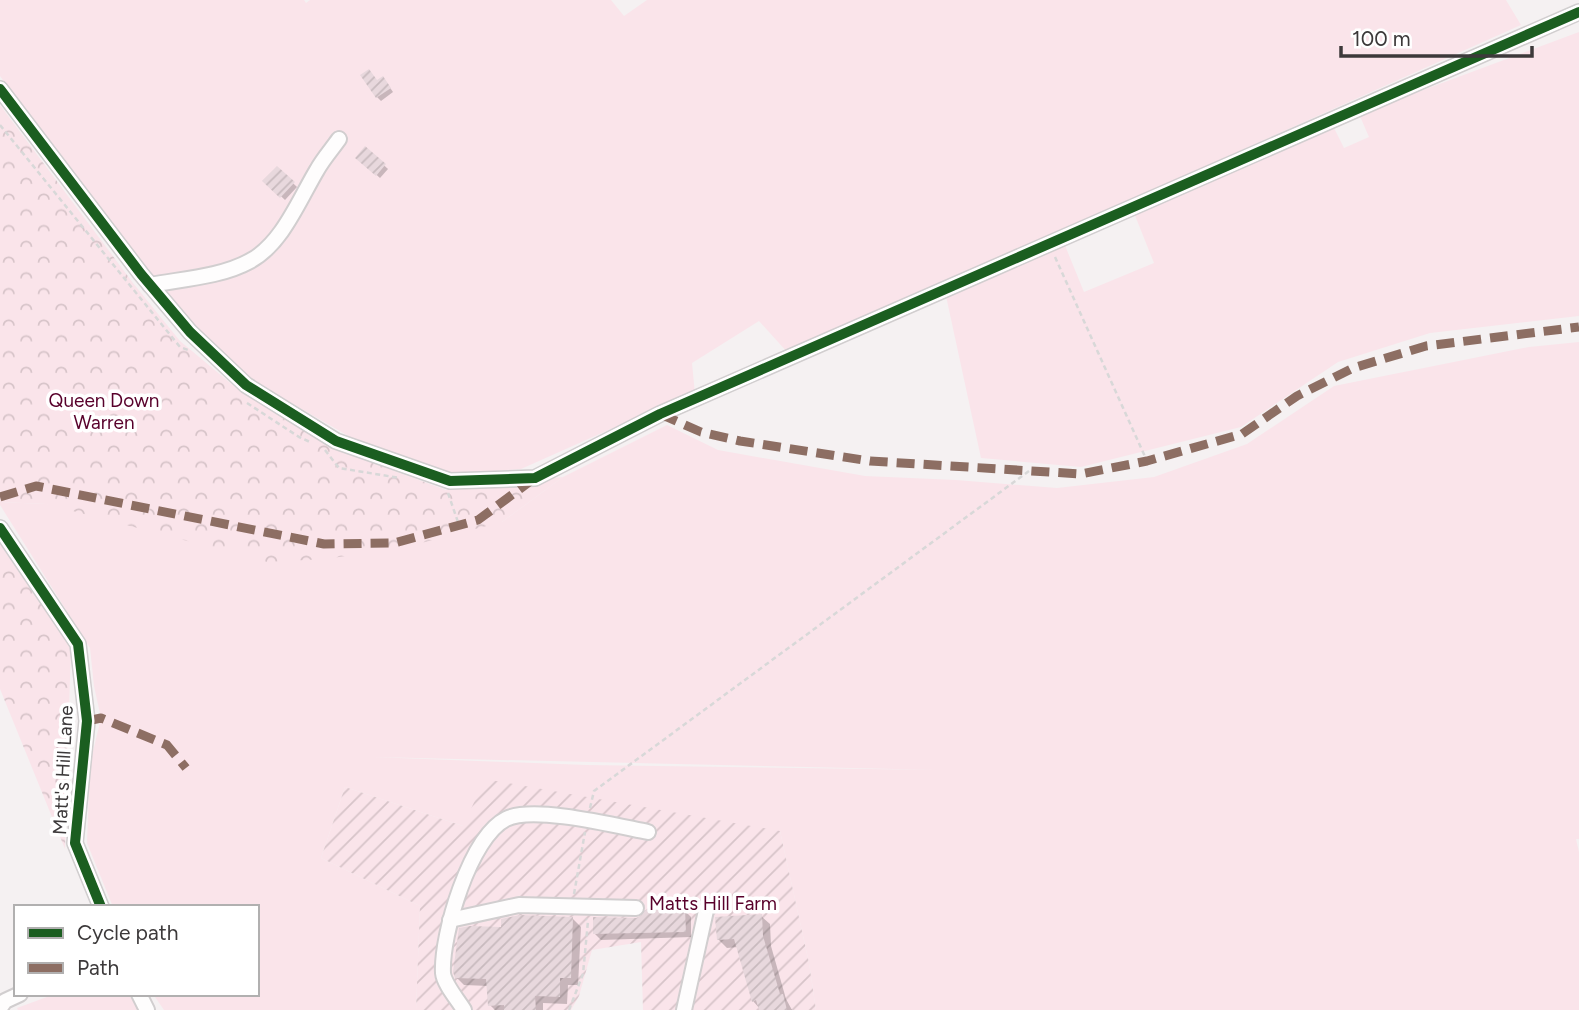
<svg xmlns="http://www.w3.org/2000/svg" width="1579" height="1010" font-family="Figtree,sans-serif">
<style>
.grass{fill:#fae4ea;fill-rule:evenodd}
.forest{fill:url(#forest-crowns)}
.garden{fill:url(#garden-furrows)}
.shadow{fill:#0003}
.building{fill:url(#building-hatch)}
.lines{fill:none;stroke-linecap:round;stroke-linejoin:round}
.minor-casing{stroke:#d1cecf;stroke-width:18}
.path{stroke:#d8d8d8;stroke-width:2.5;stroke-dasharray:5 3.5;stroke-linecap:butt}
.minor{stroke:#fefdfd;stroke-width:14}
.quiet{stroke:#8d6e63;stroke-width:9;stroke-dasharray:18 9;stroke-linecap:butt}
.cycleway-casing{stroke:#fff;stroke-width:15}
.cycleway{stroke:#1b5e20;stroke-width:10}
.labels{text-anchor:middle;dominant-baseline:central;stroke-width:7;stroke-linejoin:round;paint-order:stroke}
.park-label{font-size:19px;fill:#58002b;stroke:#fff}
.street-label{font-size:19px;fill:#3c393a;stroke:#fff}
</style>
<defs>
<pattern id="forest-crowns" width="20" height="18" patternUnits="userSpaceOnUse" patternTransform="scale(1.75)"><rect width="20" height="18" fill="#fae4ea"/><path d="M2 6a3 3 0 1 1 6 0M12 15a3 3 0 1 1 6 0" fill="none" stroke="#d7c4c9"/></pattern>
<pattern id="garden-furrows" width="10" height="10" patternUnits="userSpaceOnUse" patternTransform="scale(1.75)"><rect width="10" height="10" fill="#fae4ea"/><path d="M-1 1l2-2M0 10L10 0M9 11l2-2" fill="none" stroke="#d7c4c9"/></pattern>
<pattern id="building-hatch" width="6" height="6" patternUnits="userSpaceOnUse" patternTransform="scale(1.75)"><rect width="6" height="6" fill="#e8d8dd"/><path d="M-1 1l2-2M0 6l6-6M5 7l2-2" fill="none" stroke="#c8babe"/></pattern>
</defs>
<rect width="100%" height="100%" fill="#f5f1f2"/>
<!-- grass -->
<g class="grass">
<path d="M 0,0 L 304,0 L 306,3 L 310,0 L 611,0 L 624,16 L 647,0 L 1506,0 L 1521,25 L 788,353 L 759,321 L 692,363 L 695,394 L 669,403 L 521,469 L 454,474 L 369,448 L 250,379 L 195,331 L 123,241 L 0,76 Z"/>
<path d="M 1579,32 L 1579,316 L 1430,333 L 1338,362 L 1241,427 L 1081,467 L 981,458 L 946,296 L 1064,243 L 1084,292 L 1154,263 L 1134,213 L 1333,126 L 1344,148 L 1369,137 L 1359,114 Z"/>
<path d="M 1579,342 L 1579,839 L 1576,839 L 1579,852 L 1579,1010 L 816,1010 L 809,963 L 780,831 L 463,826 L 345,787 L 321,858 L 420,906 L 416,1010 L 164,1010 L 153,994 L 257,994 L 257,907 L 113,907 L 87,843 L 90,764 L 101,718 L 94,686 L 90,648 L 0,505 L 0,502 L 46,504 L 502,522 L 563,477 L 667,425 L 718,450 L 865,476 L 956,480 L 1057,488 L 1154,477 L 1247,444 L 1334,386 L 1529,347 ZM 373,757 L 939,770 L 940,770 L 586,765 Z"/>
<path d="M 55,994 L 128,994 L 139,1010 L 18,1010 L 17,1008 Z"/>
</g>
<!-- forest -->
<g class="forest">
<path d="M 0,105 L 133,283 L 180,341 L 241,392 L 332,448 L 446,490 L 563,477 L 502,522 L 402,548 L 325,559 L 267,562 L 46,504 L 0,502 Z"/>
<path d="M 0,534 L 71,644 L 65,849 L 0,689 Z"/>
</g>
<!-- garden -->
<path class="garden" d="M 485,779 L 780,831 L 809,963 L 816,1010 L 643,1010 L 641,942 L 592,950 L 579,996 L 571,1010 L 416,1010 L 420,906 L 321,858 L 345,787 L 463,826 Z"/>
<!-- shadow -->
<g class="shadow">
<path d="M 386,82 L 393,92 L 381,101 L 377,97 Z"/>
<path d="M 365,148 L 388,169 L 380,178 L 358,158 Z"/>
<path d="M 277,168 L 297,187 L 285,200 L 265,181 Z"/>
<path d="M 684,910 L 691,917 L 691,937 L 601,940 L 595,934 L 636,919 Z"/>
<path d="M 761,916 L 770,924 L 771,946 L 786,999 L 792,1010 L 761,1010 L 753,1001 L 738,947 L 727,948 L 718,939 Z"/>
<path d="M 573,919 L 581,927 L 578,985 L 568,985 L 567,1004 L 543,1003 L 543,1010 L 495,1010 L 490,1005 L 489,986 L 464,985 L 456,977 L 503,929 Z"/>
</g>
<!-- building -->
<g class="building">
<path d="M 369,69 L 377,80 L 383,76 L 391,88 L 376,98 L 360,75 Z"/>
<path d="M 365,146 L 386,164 L 376,176 L 355,158 Z"/>
<path d="M 277,166 L 295,182 L 280,198 L 262,181 Z"/>
<path d="M 685,909 L 686,932 L 593,934 L 593,917 L 636,918 L 641,916 L 645,910 Z"/>
<path d="M 762,914 L 763,936 L 780,994 L 783,994 L 787,1010 L 759,1010 L 756,1000 L 752,1002 L 734,939 L 717,940 L 715,917 Z"/>
<path d="M 520,915 L 573,917 L 571,978 L 560,978 L 560,997 L 535,996 L 536,1010 L 504,1010 L 504,1005 L 488,1006 L 486,979 L 455,978 L 453,972 L 459,928 L 470,926 L 501,927 L 501,919 Z"/>
</g>
<g class="lines">
<!-- minor casing -->
<g class="minor-casing">
<g id="minor">
<path d="M 0,89 L 141,274 L 190,332 L 246,385 L 336,441 L 450,481 L 535,478 L 660,414 L 1579,12"/>
<path d="M 150,285 C 182,279 221,277 250,261 C 282,244 299,200 317,170 C 323,159 332,149 339,139"/>
<path d="M 0,528 L 78,644 L 87,721 L 75,843 L 101,907"/>
<path d="M 450,920 L 519,905 L 636,908"/>
<path d="M 139,994 L 147,1010"/>
<path d="M 0,1008 L 5,1001 L 20,994"/>
<path d="M 464,1010 C 458,1000 444,984 443,973 C 441,935 470,837 506,819 C 533,805 617,826 648,832"/>
<path d="M 684,1010 L 707,906"/>
</g>
</g>
<!-- path -->
<g class="path">
<path d="M 0,125 L 180,347 L 191,351"/>
<path d="M 1055,257 L 1147,461"/>
<path d="M 247,403 L 299,437 L 310,442"/>
<path d="M 325,450 L 339,468 L 400,478"/>
<path d="M 448,493 L 459,525"/>
<path d="M 590,808 L 594,791 L 1029,471"/>
<path d="M 574,894 L 585,832"/>
<path d="M 569,1010 L 583,974 L 588,921 L 586,919"/>
</g>
<!-- minor -->
<use href="#minor" class="minor"/>
<!-- quiet -->
<g class="quiet">
<path d="M 660,414 L 701,432 L 740,441 L 870,461 L 1081,474 L 1147,461 L 1242,434 L 1297,396 L 1353,368 L 1426,346 L 1579,327"/>
<path d="M 0,497 L 36,486 L 324,544 L 394,543 L 478,520 L 532,480"/>
<path d="M 87,721 L 101,718 L 167,745 L 186,768"/>
</g>
<!-- cycleway casing -->
<g class="cycleway-casing">
<g id="cycleway">
<path d="M 0,89 L 141,274 L 190,332 L 246,385 L 336,441 L 450,481 L 535,478 L 660,414 L 1579,12"/>
<path d="M 0,528 L 78,644 L 87,721 L 75,843 L 101,907"/>
</g>
</g>
<!-- cycleway -->
<use href="#cycleway" class="cycleway"/>
</g>
<g class="labels">
<!-- park labels -->
<g class="park-label">
<text x="104" y="400">Queen Down<tspan x="104" dy="22">Warren</tspan></text>
<text x="713" y="903">Matts Hill Farm</text>
</g>
<!-- street labels -->
<g class="street-label">
<text transform="translate(63 770) rotate(-87)">Matt's Hill Lane</text>
</g>
</g>
<!-- legend -->
<rect x="14" y="905" width="245" height="91" fill="#ffffff" stroke="#b1b0b0" stroke-width="2"/>
<rect x="28" y="928" width="35" height="10" fill="#1b5e20" stroke="#b1b0b0" stroke-width="2"/>
<text x="77" y="940" font-size="21" fill="#3c393a">Cycle path</text>
<rect x="28" y="963" width="35" height="10" fill="#8d6e63" stroke="#b1b0b0" stroke-width="2"/>
<text x="77" y="975" font-size="21" fill="#3c393a">Path</text>
<!-- scale -->
<path d="M1341 46v10h191v-10" fill="none" stroke="#3c393a" stroke-width="3.5"/>
<text x="1352" y="46" font-size="21" fill="#3c393a" stroke="#ffffff" stroke-width="5" paint-order="stroke">100 m</text>
</svg>
